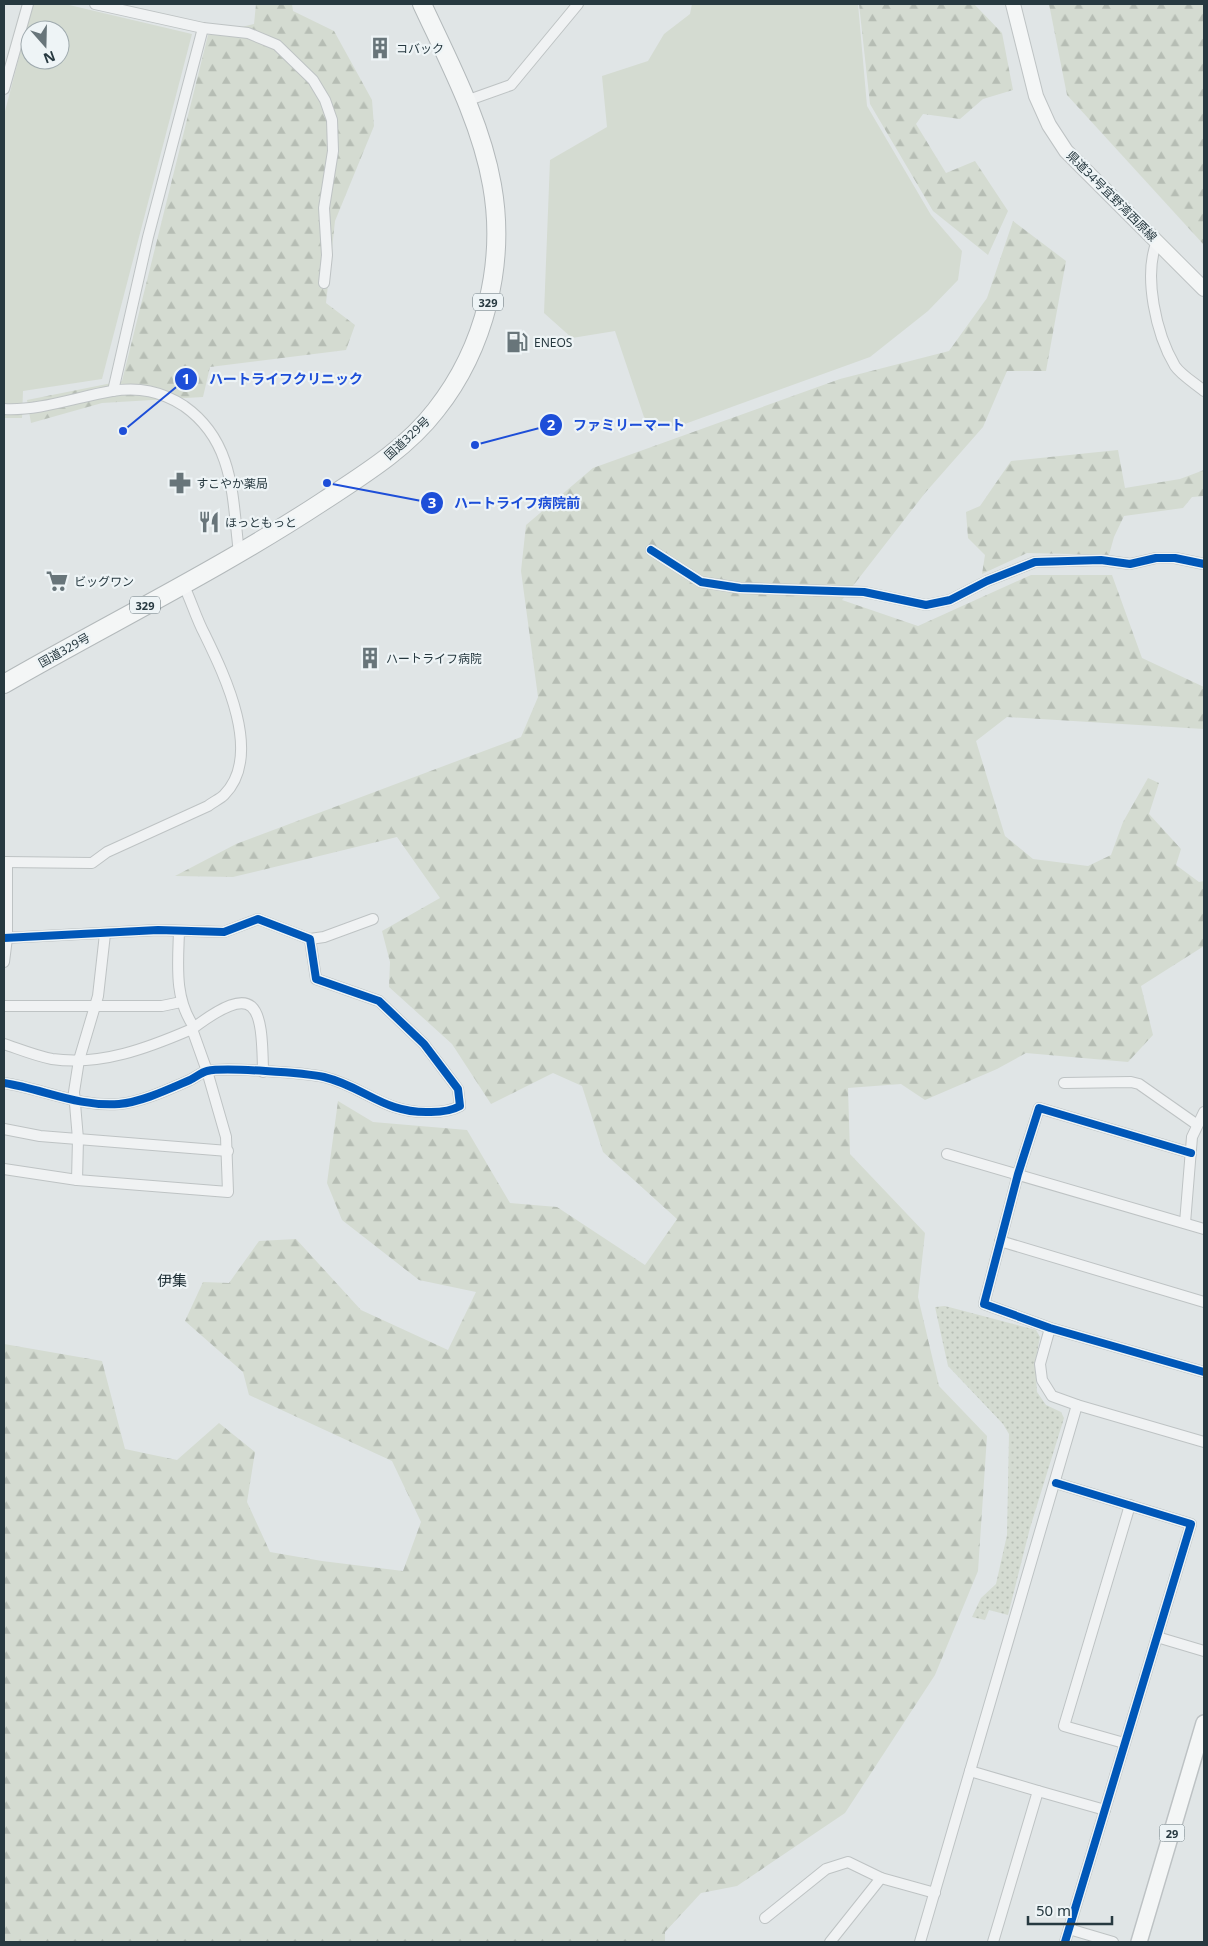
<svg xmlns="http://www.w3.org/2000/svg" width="1208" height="1946" font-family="'Noto Sans','Noto Sans JP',sans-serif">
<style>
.grass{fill:#d4dbd1;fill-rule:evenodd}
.forest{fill:url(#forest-firs)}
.park{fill:url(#park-dots)}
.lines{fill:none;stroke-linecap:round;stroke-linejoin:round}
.street-casing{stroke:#bec3c4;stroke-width:12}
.secondary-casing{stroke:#bec3c4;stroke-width:16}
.primary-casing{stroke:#bdc2c4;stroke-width:18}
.highway-casing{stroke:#b3b9bb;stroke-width:20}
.street{stroke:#f0f2f3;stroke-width:10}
.secondary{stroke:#f4f6f6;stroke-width:14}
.primary{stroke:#f4f6f6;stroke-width:15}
.highway{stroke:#f4f6f6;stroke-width:18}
.cycleway-casing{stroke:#eef4f6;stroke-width:11}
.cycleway{stroke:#0057b8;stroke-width:8}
.labels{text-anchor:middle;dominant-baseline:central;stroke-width:4.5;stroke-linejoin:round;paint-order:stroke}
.shield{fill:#eef4f6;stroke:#637177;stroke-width:1}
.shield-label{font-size:11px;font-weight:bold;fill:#273940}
.poi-label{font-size:12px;fill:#273940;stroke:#eef4f6;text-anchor:start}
.street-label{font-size:12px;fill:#273940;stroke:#eef4f6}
.quarter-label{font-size:15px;fill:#192a31;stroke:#eef4f6}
.leader{fill:none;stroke:#1d4ed8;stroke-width:2}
.callout-dot{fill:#1d4ed8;stroke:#eef4f6;stroke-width:2}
.mark-label{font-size:15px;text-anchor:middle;font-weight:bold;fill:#fff}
.callout-label{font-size:14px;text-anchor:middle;font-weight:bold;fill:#1d4ed8;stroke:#eef4f6;stroke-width:4.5;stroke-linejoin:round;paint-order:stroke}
</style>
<defs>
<pattern id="forest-firs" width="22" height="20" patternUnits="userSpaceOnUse" patternTransform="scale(1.25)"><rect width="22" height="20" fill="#d4dbd1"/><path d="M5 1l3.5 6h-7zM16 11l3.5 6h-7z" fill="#b6bdb4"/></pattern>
<pattern id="park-dots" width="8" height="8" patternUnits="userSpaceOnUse" patternTransform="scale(1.25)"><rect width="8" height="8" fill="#d4dbd1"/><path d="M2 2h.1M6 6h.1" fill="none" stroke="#b6bdb4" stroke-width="1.8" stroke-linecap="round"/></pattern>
</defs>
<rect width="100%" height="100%" fill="#e0e5e6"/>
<!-- grass -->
<g class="grass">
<path d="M 33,4 L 65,4 L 192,34 L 102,379 L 23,391 L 22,418 L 4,418 L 4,115 ZM 30,30 L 60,30 L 60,60 L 30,60 Z"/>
<path d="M 692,4 L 858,4 L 867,106 L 931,215 L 962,251 L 958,280 L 928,311 L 870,357 L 682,425 L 648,429 L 615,331 L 572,338 L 544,313 L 550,160 L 607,127 L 602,76 L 648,61 L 664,34 L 690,14 Z"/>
</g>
<!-- forest -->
<g class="forest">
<path d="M 256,4 L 292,4 L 293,11 L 334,31 L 372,100 L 374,126 L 335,221 L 326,303 L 355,325 L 346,350 L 210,367 L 203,397 L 102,403 L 31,423 L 27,400 L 122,381 L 208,35 L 254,24 Z"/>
<path d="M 859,4 L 974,4 L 1002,33 L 1013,90 L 983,99 L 960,119 L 923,114 L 916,124 L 946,173 L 975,161 L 1008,211 L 988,255 L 933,211 L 870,104 Z"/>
<path d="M 1049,4 L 1204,4 L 1204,245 L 1067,95 Z"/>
<path d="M 1013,221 L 1066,261 L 1046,371 L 1007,371 L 983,427 L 925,493 L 842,600 L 918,626 L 1031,575 L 1112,575 L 1142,658 L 1204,687 L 1204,729 L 1007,717 L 976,741 L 1005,836 L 1033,859 L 1088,866 L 1111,855 L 1123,822 L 1148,778 L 1159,783 L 1149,814 L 1181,849 L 1176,865 L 1199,882 L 1204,881 L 1204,946 L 1141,986 L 1153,1035 L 1128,1062 L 1026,1053 L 997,1069 L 925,1100 L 901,1084 L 848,1088 L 850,1154 L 925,1233 L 918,1297 L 939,1386 L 987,1436 L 978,1571 L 935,1675 L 845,1813 L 737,1886 L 701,1893 L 665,1932 L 665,1942 L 4,1942 L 4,1344 L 102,1361 L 125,1449 L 177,1460 L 219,1423 L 255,1452 L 247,1502 L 270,1552 L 322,1561 L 403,1571 L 421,1522 L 392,1461 L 249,1395 L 243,1372 L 185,1321 L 203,1282 L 229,1283 L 259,1241 L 296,1239 L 361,1310 L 448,1350 L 476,1292 L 419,1280 L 342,1220 L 327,1183 L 338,1101 L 373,1122 L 467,1130 L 510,1203 L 557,1207 L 645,1265 L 677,1219 L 603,1152 L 582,1086 L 553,1073 L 491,1104 L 452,1044 L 389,987 L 390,962 L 382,931 L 440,898 L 397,837 L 233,877 L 175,876 L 236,844 L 521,737 L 538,697 L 521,571 L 526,525 L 593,468 L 840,379 L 949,351 L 987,298 Z"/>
<path d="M 1118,450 L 1125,488 L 1180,479 L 1204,470 L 1204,496 L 1192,497 L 1183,508 L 1124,516 L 1114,537 L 1109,555 L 1027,553 L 982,574 L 985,555 L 968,538 L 966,512 L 980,506 L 1011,461 Z"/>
</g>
<!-- park -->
<path class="park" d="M 945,1306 L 1036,1330 L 1040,1337 L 1035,1363 L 1037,1392 L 1046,1405 L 1061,1412 L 1064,1418 L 1030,1528 L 1008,1615 L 989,1610 L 985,1620 L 972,1617 L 981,1598 L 996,1584 L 1007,1535 L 1009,1434 L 1003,1424 L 948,1366 L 935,1307 Z"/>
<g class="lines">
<!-- street casing -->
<g class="street-casing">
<g id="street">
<path d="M 95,4 L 203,28 L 248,33 L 277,45 L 313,80 L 325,100 L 332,120 L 333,151 L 324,208 L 327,255 L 324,283"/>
<path d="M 4,89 L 28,4"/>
<path d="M 466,101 L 511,85 L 578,4"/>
<path d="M 1157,241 C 1143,276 1156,334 1175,366 C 1181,375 1196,384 1204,391"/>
<path d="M 113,391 L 148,237 L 203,28"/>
<path d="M 4,409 C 39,411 77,397 112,391 C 139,387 161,391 184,406 C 235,442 232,497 239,553"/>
<path d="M 651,550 L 701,582 L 740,588 L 864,592 L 926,605 L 950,600 L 987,581 L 1035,562 L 1101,560 L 1130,564 L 1156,558 L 1175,558 L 1204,564"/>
<path d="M 4,862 L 92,863 L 107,852 L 208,806 C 213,802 220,799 224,795 C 264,755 224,674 204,633 C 196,618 191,600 183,584"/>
<path d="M 179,931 C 178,965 174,998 194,1027"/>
<path d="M 4,938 L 158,930 L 224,932 L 258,919 L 310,939 L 316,979 L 379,1001 L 424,1044 L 458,1089 L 460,1106 C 451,1111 441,1112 431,1112 C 384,1114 365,1087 324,1077 C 306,1073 225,1067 207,1071 C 202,1072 196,1077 190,1080 C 169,1089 142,1102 119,1104 C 78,1107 43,1089 4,1083"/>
<path d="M 310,939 L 324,937 L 373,919"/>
<path d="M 4,962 L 7,938 L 7,862"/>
<path d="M 4,1006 L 162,1006 L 181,1002"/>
<path d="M 192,1029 C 257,980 262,1004 263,1072"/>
<path d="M 4,1044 C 19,1049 36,1056 52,1059 C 101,1066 148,1048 192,1029 L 207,1071 L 226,1137 L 228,1192 L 77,1180 L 4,1169"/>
<path d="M 1064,1083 L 1131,1082 L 1139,1084 L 1196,1124"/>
<path d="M 4,1129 L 40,1136 L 228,1151"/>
<path d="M 1191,1153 L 1039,1108 L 1018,1174 L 984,1304 L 1050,1328 L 1204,1372"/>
<path d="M 947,1154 L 1204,1229"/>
<path d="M 77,1180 L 78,1139 L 74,1092 L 79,1060 L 98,996 L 105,934"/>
<path d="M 1185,1223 L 1192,1137 L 1204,1112"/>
<path d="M 1000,1241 L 1204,1302"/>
<path d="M 1050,1328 L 1040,1364 L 1042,1380 L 1052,1396 L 1077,1405 L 1204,1442"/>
<path d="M 1056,1483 L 1191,1524 L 1065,1942"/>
<path d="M 1157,1637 L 1204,1651"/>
<path d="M 1124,1743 L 1064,1726 L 1130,1505"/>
<path d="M 970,1771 L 1038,1791 L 993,1942"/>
<path d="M 1038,1791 L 1105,1810"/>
<path d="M 765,1918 L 826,1869 L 848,1862 L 881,1878"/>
<path d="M 1069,1929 L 1113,1942"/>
<path d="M 830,1942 L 881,1878 L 935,1893"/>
<path d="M 920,1942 L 1077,1405"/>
</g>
</g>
<!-- secondary casing -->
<g class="secondary-casing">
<path id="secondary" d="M 1013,4 L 1036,96 L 1049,125 L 1066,151 L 1204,289"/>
</g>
<!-- primary casing -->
<g class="primary-casing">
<path id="primary" d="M 1139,1942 L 1204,1723"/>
</g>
<!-- highway casing -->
<g class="highway-casing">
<path id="highway" d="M 4,684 C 110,623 220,569 322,502 C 363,475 406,449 436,410 C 485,348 506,263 492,185 C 481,122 449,62 422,4"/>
</g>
<!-- street -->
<use href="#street" class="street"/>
<!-- secondary -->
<use href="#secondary" class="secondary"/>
<!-- primary -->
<use href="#primary" class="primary"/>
<!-- highway -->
<use href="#highway" class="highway"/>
<!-- cycleway casing -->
<g class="cycleway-casing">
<g id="cycleway">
<path d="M 651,550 L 701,582 L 740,588 L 864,592 L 926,605 L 950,600 L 987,581 L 1035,562 L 1101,560 L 1130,564 L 1156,558 L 1175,558 L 1204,564"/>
<path d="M 4,938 L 158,930 L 224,932 L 258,919 L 310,939 L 316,979 L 379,1001 L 424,1044 L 458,1089 L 460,1106 C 451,1111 441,1112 431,1112 C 384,1114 365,1087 324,1077 C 306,1073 225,1067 207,1071 C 202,1072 196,1077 190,1080 C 169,1089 142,1102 119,1104 C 78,1107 43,1089 4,1083"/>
<path d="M 1191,1153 L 1039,1108 L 1018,1174 L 984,1304 L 1050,1328 L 1204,1372"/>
<path d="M 1056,1483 L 1191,1524 L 1065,1942"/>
</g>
</g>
<!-- cycleway -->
<use href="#cycleway" class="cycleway"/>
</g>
<!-- icons -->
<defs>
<g id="building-bare" transform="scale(1.725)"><path d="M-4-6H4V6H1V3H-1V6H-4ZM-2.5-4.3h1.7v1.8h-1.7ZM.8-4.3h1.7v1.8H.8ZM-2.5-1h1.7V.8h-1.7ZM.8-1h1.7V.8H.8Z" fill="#68757a" stroke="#eef4f6" stroke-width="2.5" paint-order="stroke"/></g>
<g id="fuel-bare" transform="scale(1.725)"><path d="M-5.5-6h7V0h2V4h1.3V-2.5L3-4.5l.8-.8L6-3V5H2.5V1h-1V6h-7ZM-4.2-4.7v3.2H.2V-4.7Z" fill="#68757a" stroke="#eef4f6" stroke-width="2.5" paint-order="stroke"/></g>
<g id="pharmacy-bare" transform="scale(1.725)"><path d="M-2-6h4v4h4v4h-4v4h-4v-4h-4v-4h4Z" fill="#68757a" stroke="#eef4f6" stroke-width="2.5" paint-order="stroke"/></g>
<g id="restaurant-bare" transform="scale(1.725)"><path d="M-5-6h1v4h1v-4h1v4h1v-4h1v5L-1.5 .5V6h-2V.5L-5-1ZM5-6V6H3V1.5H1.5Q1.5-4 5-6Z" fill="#68757a" stroke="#eef4f6" stroke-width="2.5" paint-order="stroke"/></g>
<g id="supermarket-bare" transform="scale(1.725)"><path d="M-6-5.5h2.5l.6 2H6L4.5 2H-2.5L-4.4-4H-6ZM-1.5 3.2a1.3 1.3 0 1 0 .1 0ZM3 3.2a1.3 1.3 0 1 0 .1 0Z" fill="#68757a" stroke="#eef4f6" stroke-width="2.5" paint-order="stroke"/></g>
</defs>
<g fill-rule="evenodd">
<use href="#building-bare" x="380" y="48"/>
<use href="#fuel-bare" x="517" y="342"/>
<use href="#pharmacy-bare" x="180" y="483"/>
<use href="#restaurant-bare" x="209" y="522"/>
<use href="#supermarket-bare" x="57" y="581"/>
<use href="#building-bare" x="370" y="658"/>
</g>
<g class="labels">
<!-- shield labels -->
<g class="shield">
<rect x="473" y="293.5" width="30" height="17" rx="4"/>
<rect x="130" y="596.5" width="30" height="17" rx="4"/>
<rect x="1159.5" y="1824.5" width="25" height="17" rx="4"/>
</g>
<g class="shield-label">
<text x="488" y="302">329</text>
<text x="145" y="605">329</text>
<text x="1172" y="1833">29</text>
</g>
<!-- poi labels -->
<g class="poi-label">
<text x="396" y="48">コバック</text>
<text x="534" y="342">ENEOS</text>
<text x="196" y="483">すこやか薬局</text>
<text x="225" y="522">ほっともっと</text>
<text x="74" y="581">ビッグワン</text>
<text x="386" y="658">ハートライフ病院</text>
</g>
<!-- street labels -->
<g class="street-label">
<text transform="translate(1112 196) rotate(45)">県道34号宜野湾西原線</text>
<text transform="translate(407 438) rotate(-43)">国道329号</text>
<text transform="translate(64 650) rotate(-29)">国道329号</text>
</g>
<!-- quarter labels -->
<g class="quarter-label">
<text x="172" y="1280">伊集</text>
</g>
</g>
<!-- callouts -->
<path class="leader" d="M123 431L186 379M475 445L551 425M327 483L432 503"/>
<g class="callout-dot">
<circle cx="123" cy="431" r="5"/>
<circle cx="475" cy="445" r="5"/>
<circle cx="327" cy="483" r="5"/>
<circle cx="186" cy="379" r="12"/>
<circle cx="551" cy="425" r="12"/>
<circle cx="432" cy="503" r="12"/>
</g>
<g class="mark-label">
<text x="186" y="384">1</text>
<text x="551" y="430">2</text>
<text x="432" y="508">3</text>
</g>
<g class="callout-label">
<text x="286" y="384">ハートライフクリニック</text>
<text x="629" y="430">ファミリーマート</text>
<text x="517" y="508">ハートライフ病院前</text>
</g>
<!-- border -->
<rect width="1208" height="1946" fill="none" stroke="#273940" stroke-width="10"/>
<!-- north arrow -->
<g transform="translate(45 45) rotate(160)"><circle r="24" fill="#eef4f6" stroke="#9ea9ad"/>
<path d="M0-4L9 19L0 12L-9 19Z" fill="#68757a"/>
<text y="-8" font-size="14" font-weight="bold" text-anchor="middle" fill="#273940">N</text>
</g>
<!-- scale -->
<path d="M1028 1916v8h84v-8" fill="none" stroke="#273940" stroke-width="2.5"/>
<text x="1036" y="1916" font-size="15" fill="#273940" stroke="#eef4f6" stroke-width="4" paint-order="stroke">50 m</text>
</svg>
